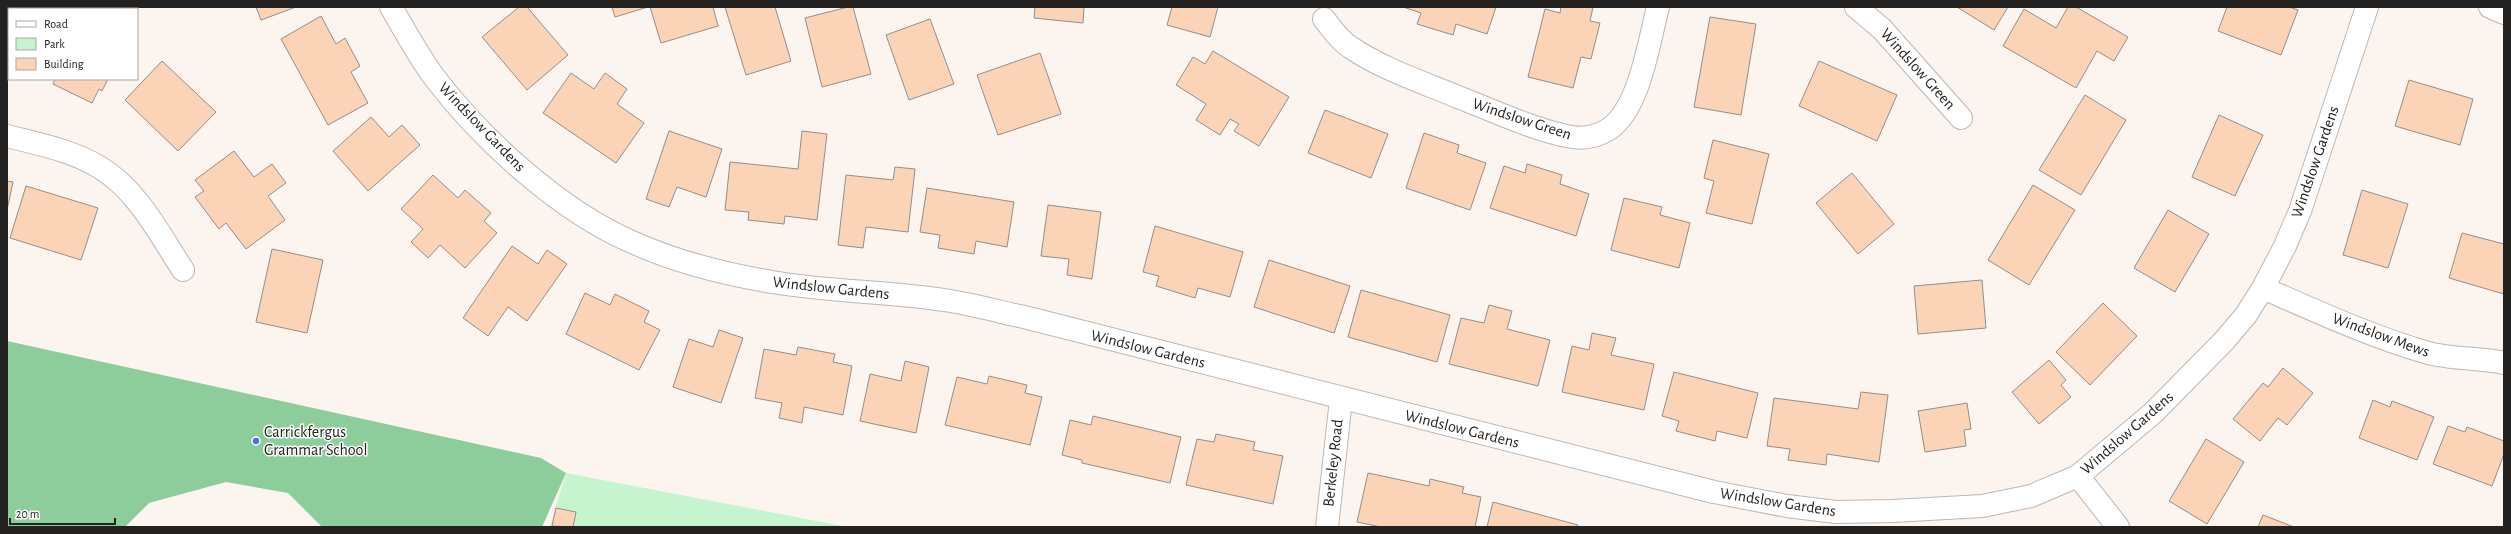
<svg xmlns="http://www.w3.org/2000/svg" width="2511" height="534" font-family="'Alegreya Sans',sans-serif">
<style>
.green{fill:#c6f4cf}
.forest{fill:#8dcd9c}
.building{fill:#fbd4b8;stroke:#948e8a}
.lines{fill:none;stroke-linecap:round;stroke-linejoin:round}
.minor-casing{stroke:#beb7b3;stroke-width:24}
.minor{stroke:#fff;stroke-width:22}
.poi-dot{fill:#576be2;stroke:#fff;stroke-width:1.5}
.labels{text-anchor:middle;dominant-baseline:central;stroke-width:3;stroke-linejoin:round;paint-order:stroke}
.street-label{font-size:16px;fill:#242220;stroke:#fff}
.poi-label{font-size:16px;fill:#242220;stroke:#fff;text-anchor:start}
</style>
<rect width="100%" height="100%" fill="#fbf4ef"/>
<!-- green -->
<path class="green" d="M 566,473 L 848,527 L 550,527 Z"/>
<!-- forest -->
<path class="forest" d="M 7,341 L 541,458 L 566,473 L 542,527 L 322,527 L 288,493 L 226,482 L 149,503 L 125,527 L 7,527 Z"/>
<!-- building -->
<g class="building">
<path d="M 256,7 L 296,7 L 261,20 Z"/>
<path d="M 519,7 L 527,7 L 568,55 L 527,90 L 482,37 Z"/>
<path d="M 612,7 L 648,7 L 615,17 Z"/>
<path d="M 650,7 L 713,7 L 718,26 L 661,43 Z"/>
<path d="M 725,7 L 775,7 L 791,61 L 746,75 Z"/>
<path d="M 848,7 L 853,7 L 871,74 L 822,87 L 805,18 Z"/>
<path d="M 1035,7 L 1084,7 L 1083,23 L 1034,18 Z"/>
<path d="M 1172,7 L 1218,7 L 1210,37 L 1167,25 Z"/>
<path d="M 1403,7 L 1496,7 L 1487,34 L 1456,24 L 1453,35 L 1417,24 L 1421,13 Z"/>
<path d="M 1561,7 L 1593,7 L 1590,21 L 1600,23 L 1591,59 L 1581,57 L 1573,88 L 1528,77 L 1545,9 L 1560,13 Z"/>
<path d="M 1957,7 L 2008,7 L 1994,30 Z"/>
<path d="M 2068,7 L 2076,7 L 2128,37 L 2114,61 L 2097,51 L 2076,88 L 2003,46 L 2024,9 L 2056,28 Z"/>
<path d="M 2227,7 L 2289,7 L 2298,10 L 2281,55 L 2218,31 Z"/>
<path d="M 321,16 L 336,44 L 345,38 L 360,66 L 351,72 L 368,103 L 328,125 L 281,39 Z"/>
<path d="M 1710,17 L 1756,24 L 1741,115 L 1694,107 Z"/>
<path d="M 930,19 L 954,84 L 909,100 L 886,35 Z"/>
<path d="M 1213,51 L 1289,97 L 1259,146 L 1234,131 L 1239,124 L 1230,119 L 1220,135 L 1196,120 L 1206,104 L 1176,85 L 1193,57 L 1205,64 Z"/>
<path d="M 1040,53 L 1061,114 L 998,135 L 977,75 Z"/>
<path d="M 162,61 L 216,112 L 178,151 L 125,100 Z"/>
<path d="M 1819,61 L 1897,95 L 1877,141 L 1799,106 Z"/>
<path d="M 571,73 L 594,89 L 605,73 L 627,89 L 617,104 L 644,123 L 616,163 L 543,113 Z"/>
<path d="M 55,79 L 108,79 L 102,91 L 99,89 L 92,103 L 53,84 Z"/>
<path d="M 2409,80 L 2473,99 L 2460,145 L 2395,126 Z"/>
<path d="M 2085,95 L 2126,120 L 2081,195 L 2039,170 Z"/>
<path d="M 1325,110 L 1388,134 L 1371,178 L 1308,153 Z"/>
<path d="M 2219,115 L 2263,135 L 2235,196 L 2192,177 Z"/>
<path d="M 371,117 L 389,137 L 402,125 L 420,145 L 368,191 L 333,151 Z"/>
<path d="M 669,131 L 722,149 L 706,197 L 677,187 L 669,207 L 646,199 Z"/>
<path d="M 802,131 L 827,134 L 817,220 L 785,216 L 784,224 L 748,220 L 749,212 L 725,210 L 730,162 L 798,169 Z"/>
<path d="M 1424,133 L 1459,145 L 1457,153 L 1486,163 L 1470,210 L 1406,188 Z"/>
<path d="M 1713,140 L 1769,154 L 1752,224 L 1706,213 L 1714,181 L 1704,178 Z"/>
<path d="M 234,151 L 254,177 L 272,164 L 286,183 L 268,196 L 285,220 L 246,249 L 226,223 L 219,229 L 195,197 L 204,191 L 195,180 Z"/>
<path d="M 1527,164 L 1562,175 L 1560,184 L 1589,194 L 1576,236 L 1490,208 L 1504,166 L 1525,173 Z"/>
<path d="M 895,167 L 915,169 L 908,232 L 866,227 L 863,248 L 838,245 L 846,175 L 893,180 Z"/>
<path d="M 1852,173 L 1894,224 L 1858,254 L 1816,203 Z"/>
<path d="M 433,175 L 458,198 L 465,190 L 491,213 L 484,221 L 497,233 L 465,268 L 440,245 L 428,258 L 411,242 L 423,229 L 401,209 Z"/>
<path d="M 7,181 L 13,182 L 7,210 Z"/>
<path d="M 2033,185 L 2075,210 L 2029,285 L 1988,260 Z"/>
<path d="M 26,186 L 98,208 L 81,260 L 10,238 Z"/>
<path d="M 927,188 L 1014,202 L 1007,247 L 976,241 L 974,254 L 938,248 L 940,235 L 920,232 Z"/>
<path d="M 2362,190 L 2408,204 L 2388,268 L 2343,255 Z"/>
<path d="M 1624,198 L 1662,207 L 1660,215 L 1690,223 L 1679,268 L 1611,250 Z"/>
<path d="M 1048,205 L 1101,212 L 1092,279 L 1067,275 L 1069,259 L 1041,256 Z"/>
<path d="M 2168,210 L 2209,234 L 2175,292 L 2134,268 Z"/>
<path d="M 1155,226 L 1243,252 L 1230,297 L 1198,288 L 1195,298 L 1156,286 L 1159,276 L 1143,272 Z"/>
<path d="M 2462,233 L 2504,244 L 2504,294 L 2449,278 Z"/>
<path d="M 512,246 L 538,264 L 547,250 L 567,264 L 527,321 L 508,307 L 488,336 L 463,318 Z"/>
<path d="M 272,249 L 323,260 L 307,333 L 256,322 Z"/>
<path d="M 1269,260 L 1350,286 L 1334,333 L 1254,307 Z"/>
<path d="M 1982,280 L 1986,328 L 1918,334 L 1914,286 Z"/>
<path d="M 1361,290 L 1450,315 L 1437,362 L 1348,337 Z"/>
<path d="M 585,293 L 610,305 L 615,294 L 649,311 L 644,322 L 660,330 L 639,370 L 566,334 Z"/>
<path d="M 2103,303 L 2137,336 L 2090,385 L 2056,352 Z"/>
<path d="M 1489,305 L 1512,311 L 1507,329 L 1550,340 L 1538,386 L 1449,364 L 1461,318 L 1484,323 Z"/>
<path d="M 719,330 L 743,338 L 721,403 L 673,387 L 689,339 L 713,347 Z"/>
<path d="M 1592,333 L 1616,338 L 1611,355 L 1654,364 L 1644,410 L 1562,392 L 1572,346 L 1589,350 Z"/>
<path d="M 798,347 L 835,354 L 833,362 L 852,366 L 843,415 L 804,407 L 802,423 L 779,418 L 782,403 L 755,398 L 764,349 L 796,355 Z"/>
<path d="M 2049,360 L 2066,380 L 2061,385 L 2071,397 L 2039,424 L 2012,392 Z"/>
<path d="M 905,361 L 929,367 L 916,433 L 860,421 L 870,374 L 901,381 Z"/>
<path d="M 2283,368 L 2313,393 L 2287,425 L 2278,418 L 2260,441 L 2233,419 L 2263,383 L 2268,387 Z"/>
<path d="M 1674,372 L 1758,393 L 1747,438 L 1717,431 L 1715,441 L 1676,431 L 1679,421 L 1662,416 Z"/>
<path d="M 989,376 L 1027,385 L 1025,393 L 1042,397 L 1030,445 L 945,425 L 957,377 L 987,384 Z"/>
<path d="M 1861,392 L 1888,395 L 1879,462 L 1827,454 L 1826,465 L 1788,460 L 1790,449 L 1767,446 L 1774,398 L 1858,409 Z"/>
<path d="M 2373,400 L 2390,407 L 2392,401 L 2434,417 L 2417,460 L 2359,438 Z"/>
<path d="M 1967,403 L 1971,429 L 1964,430 L 1966,446 L 1925,452 L 1918,411 Z"/>
<path d="M 1093,416 L 1181,437 L 1170,483 L 1082,463 L 1082,460 L 1062,455 L 1070,420 L 1091,425 Z"/>
<path d="M 2448,426 L 2465,432 L 2467,427 L 2504,441 L 2504,454 L 2492,486 L 2433,464 Z"/>
<path d="M 1216,434 L 1255,442 L 1253,450 L 1283,456 L 1273,504 L 1186,485 L 1197,439 L 1214,442 Z"/>
<path d="M 2206,439 L 2244,462 L 2207,524 L 2169,501 Z"/>
<path d="M 1368,473 L 1429,486 L 1430,479 L 1464,487 L 1462,493 L 1481,497 L 1475,527 L 1381,527 L 1357,522 Z"/>
<path d="M 1493,502 L 1578,525 L 1577,527 L 1487,527 Z"/>
<path d="M 556,508 L 576,512 L 573,527 L 552,526 Z"/>
<path d="M 2263,515 L 2294,527 L 2258,527 Z"/>
</g>
<g class="lines">
<!-- minor casing -->
<g class="minor-casing">
<g id="minor">
<path d="M 391,7 C 405,31 418,55 434,77 C 481,139 560,211 632,242 C 676,262 724,274 772,282 C 829,292 887,291 944,300 C 972,304 1000,312 1028,318 L 1714,492 L 1787,506 L 1836,512 L 1893,511 L 1982,506 L 2031,496 L 2078,476 L 2153,413 L 2224,341 L 2246,315 L 2263,288 L 2285,246 L 2300,211 L 2367,7"/>
<path d="M 1856,7 L 1882,29 L 1961,118"/>
<path d="M 2490,7 L 2504,13"/>
<path d="M 1324,19 C 1332,29 1339,40 1350,47 C 1382,69 1422,82 1458,97 C 1492,110 1536,131 1572,137 C 1585,139 1598,136 1609,129 C 1640,108 1649,41 1658,7"/>
<path d="M 7,136 C 38,144 71,150 99,167 C 137,189 160,235 183,270"/>
<path d="M 2263,288 C 2316,311 2370,336 2425,352 C 2451,360 2478,357 2504,363"/>
<path d="M 2078,476 L 2118,527"/>
<path d="M 1327,527 L 1341,399"/>
</g>
</g>
<!-- minor -->
<use href="#minor" class="minor"/>
</g>
<!-- markers -->
<circle class="poi-dot" cx="256" cy="441" r="4"/>
<g class="labels">
<!-- street labels -->
<g class="street-label">
<text transform="translate(1918 69) rotate(48)">Windslow Green</text>
<text transform="translate(1522 119) rotate(18)">Windslow Green</text>
<text transform="translate(482 127) rotate(46)">Windslow Gardens</text>
<text transform="translate(2315 162) rotate(-71)">Windslow Gardens</text>
<text transform="translate(831 288) rotate(6)">Windslow Gardens</text>
<text transform="translate(2381 335) rotate(20)">Windslow Mews</text>
<text transform="translate(1148 349) rotate(14)">Windslow Gardens</text>
<text transform="translate(1462 429) rotate(14)">Windslow Gardens</text>
<text transform="translate(2127 433) rotate(-41)">Windslow Gardens</text>
<text transform="translate(1333 463) rotate(-84)">Berkeley Road</text>
<text transform="translate(1778 502) rotate(9)">Windslow Gardens</text>
</g>
<!-- poi labels -->
<g class="poi-label">
<text x="264" y="432">Carrickfergus<tspan x="264" dy="18">Grammar School</tspan></text>
</g>
</g>
<!-- border -->
<rect width="2511" height="534" fill="none" stroke="#242220" stroke-width="16"/>
<!-- legend -->
<rect x="8" y="8" width="130" height="72" fill="#ffffff" stroke="#a7a7a6"/>
<rect x="16" y="21" width="20" height="6" fill="#ffffff" stroke="#a7a7a6"/>
<text x="44" y="28" font-size="12" fill="#242220">Road</text>
<rect x="16" y="38" width="20" height="12" fill="#c6f4cf" stroke="#a7a7a6"/>
<text x="44" y="48" font-size="12" fill="#242220">Park</text>
<rect x="16" y="58" width="20" height="12" fill="#fbd4b8" stroke="#a7a7a6"/>
<text x="44" y="68" font-size="12" fill="#242220">Building</text>
<!-- scale -->
<path d="M10 518v6h105v-6" fill="none" stroke="#242220" stroke-width="2"/>
<text x="16" y="518" font-size="12" fill="#242220" stroke="#ffffff" stroke-width="3" paint-order="stroke">20 m</text>
</svg>
